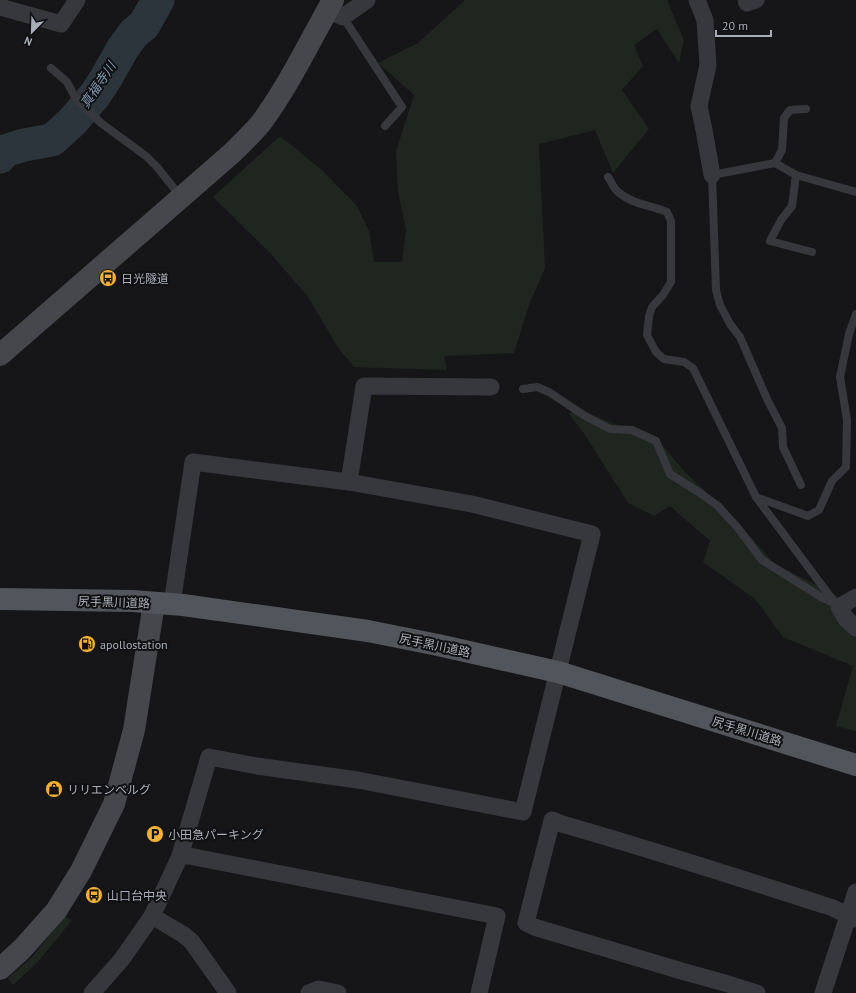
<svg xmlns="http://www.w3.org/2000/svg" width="856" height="993" font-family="'PT Sans','Noto Sans JP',sans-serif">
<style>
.green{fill:#1e261f}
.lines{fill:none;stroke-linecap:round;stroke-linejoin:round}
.river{stroke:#2c353c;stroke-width:33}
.lane{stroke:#37383d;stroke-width:8}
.street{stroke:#37383d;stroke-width:17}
.secondary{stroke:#45474d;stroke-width:22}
.primary{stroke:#53555c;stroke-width:22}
.labels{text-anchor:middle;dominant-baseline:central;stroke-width:4;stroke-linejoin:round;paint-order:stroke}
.poi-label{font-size:12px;fill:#a8adb8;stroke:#111113;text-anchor:start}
.street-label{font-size:12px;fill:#a8adb8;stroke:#111113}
.water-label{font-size:13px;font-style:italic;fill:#7f9bb3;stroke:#111113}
</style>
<rect width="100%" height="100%" fill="#161618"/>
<!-- green -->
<g class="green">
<path d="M 465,0 L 667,0 L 684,40 L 679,63 L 657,29 L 634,45 L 643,66 L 622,90 L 649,129 L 613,173 L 595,130 L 539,144 L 545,268 L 529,305 L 514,353 L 444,356 L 447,370 L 354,367 L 339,349 L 308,297 L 271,254 L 213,197 L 280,136 L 322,170 L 357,206 L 369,231 L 374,262 L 402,262 L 406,230 L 398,191 L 396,151 L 414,95 L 378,63 L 418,43 Z"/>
<path d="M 576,408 L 637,433 L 663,446 L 685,472 L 738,523 L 775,564 L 836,595 L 856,615 L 856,731 L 836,726 L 853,666 L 783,637 L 755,599 L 703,562 L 710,541 L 670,506 L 654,516 L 628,503 L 585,435 L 569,414 Z"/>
<path d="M 64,916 L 72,920 L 38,962 L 13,985 L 8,978 L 32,957 L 49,936 Z"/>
</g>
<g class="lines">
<!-- river -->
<path class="river" d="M 0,157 L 5,151 L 24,145 L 52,140 L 72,122 L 95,95 L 106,78 L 123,48 L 134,33 L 144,25 L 158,0"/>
<!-- lane -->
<g class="lane">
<path d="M 343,17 L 402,107 L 385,126"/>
<path d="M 51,68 L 67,82 L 76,99 L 101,123 L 146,156 L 157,167 L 181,197"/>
<path d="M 775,163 L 782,150 L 784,118 L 790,110 L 806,109"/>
<path d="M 796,175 L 792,206 L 781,220 L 770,241 L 812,252"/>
<path d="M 608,177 C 611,181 613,187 617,191 C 631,204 650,205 667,212 L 671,221 L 671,282 L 663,295 L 652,307 L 649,316 L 647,335 L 656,352 L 664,359 L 684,362 L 693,368 L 756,497 L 835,603"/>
<path d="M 523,389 L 537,387 L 549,392 L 585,416 L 610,429 L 632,430 L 656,441 L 670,474 L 700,493 L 718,506 L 737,527 L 762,560 L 821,597 L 834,603"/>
<path d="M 801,485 L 783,447 L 782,428 L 767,399 L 740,337 L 730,324 L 720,305 L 716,290 L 712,175 L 775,163 L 796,175 L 856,192"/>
<path d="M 756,497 L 808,516 L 819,510 L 832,481 L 846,467 L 847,420 L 840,377 L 849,334 L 856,314"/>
</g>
<!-- street -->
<g class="street">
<path d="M 697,0 L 705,20 L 708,65 L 699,106 L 704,130 L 712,175"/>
<path d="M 746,0 L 747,3 L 756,0"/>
<path d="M 0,7 L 61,24 L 77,0"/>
<path d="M 327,10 L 343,17 L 367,0"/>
<path d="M 349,482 L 364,386 L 491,387"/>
<path d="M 856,597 L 839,607 L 846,619 L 856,628"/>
<path d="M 180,856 L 189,856 L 497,916 L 479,993"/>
<path d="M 152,916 L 184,935 L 192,942 L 228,993"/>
<path d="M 92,993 L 122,959 L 152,916 L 180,856 L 209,757 L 257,766 L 358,780 L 523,812 L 592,534 L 472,504 L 349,482 L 193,462 L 172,604"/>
<path d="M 309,993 L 319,989 L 338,993"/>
<path d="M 757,993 L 725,983 L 685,972 L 534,927 L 526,923 L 552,820 L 562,824 C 653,850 743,879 833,908 L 856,919"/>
<path d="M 823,993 L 856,892"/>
</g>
<!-- secondary -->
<g class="secondary">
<path d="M 0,355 L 231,154 C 241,144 252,134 261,123 C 289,85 310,41 333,0"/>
<path d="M 0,969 L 22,949 L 56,911 L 81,871 L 114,804 L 134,730 L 154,603"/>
</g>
<!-- primary -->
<path class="primary" d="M 0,599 L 133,601 L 183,605 L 368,631 L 438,645 L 558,672 L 856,765"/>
</g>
<!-- icons -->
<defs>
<g id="bus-disc" transform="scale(0.9)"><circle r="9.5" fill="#f2b134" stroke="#111113"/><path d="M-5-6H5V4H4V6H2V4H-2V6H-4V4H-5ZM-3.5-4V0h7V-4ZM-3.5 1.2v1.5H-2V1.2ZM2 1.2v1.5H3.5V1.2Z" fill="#111"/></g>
<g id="fuel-disc" transform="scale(0.9)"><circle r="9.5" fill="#f2b134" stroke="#111113"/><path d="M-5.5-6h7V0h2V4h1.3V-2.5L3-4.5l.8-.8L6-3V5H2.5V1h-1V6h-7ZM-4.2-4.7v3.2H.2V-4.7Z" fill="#111"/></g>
<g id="shop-disc" transform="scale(0.9)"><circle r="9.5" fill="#f2b134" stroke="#111113"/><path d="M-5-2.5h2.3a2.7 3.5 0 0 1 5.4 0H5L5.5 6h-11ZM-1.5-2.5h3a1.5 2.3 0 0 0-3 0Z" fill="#111"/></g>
<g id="parking-disc" transform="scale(0.9)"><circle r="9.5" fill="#f2b134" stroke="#111113"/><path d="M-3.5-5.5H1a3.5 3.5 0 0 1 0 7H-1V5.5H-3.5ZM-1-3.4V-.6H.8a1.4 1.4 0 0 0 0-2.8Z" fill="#111"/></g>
</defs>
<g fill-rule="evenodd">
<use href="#bus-disc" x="108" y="278"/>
<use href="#fuel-disc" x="87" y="644"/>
<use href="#shop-disc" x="54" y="789"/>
<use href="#parking-disc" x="155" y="834"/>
<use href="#bus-disc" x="94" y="895"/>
</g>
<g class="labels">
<!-- poi labels -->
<g class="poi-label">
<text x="121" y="278">日光隧道</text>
<text x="100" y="644">apollostation</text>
<text x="67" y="789">リリエンベルグ</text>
<text x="168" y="834">小田急パーキング</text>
<text x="107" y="895">山口台中央</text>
</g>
<!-- street labels -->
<g class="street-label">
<text transform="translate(114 602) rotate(2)">尻手黒川道路</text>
<text transform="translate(435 645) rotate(12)">尻手黒川道路</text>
<text transform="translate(747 731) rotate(17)">尻手黒川道路</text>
</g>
<!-- water labels -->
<g class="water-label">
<text transform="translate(98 85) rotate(-56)">真福寺川</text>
</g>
</g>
<!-- north arrow -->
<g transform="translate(32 32) rotate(203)" stroke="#111113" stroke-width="3" paint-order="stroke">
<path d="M0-3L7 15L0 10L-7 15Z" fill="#a8adb8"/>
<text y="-6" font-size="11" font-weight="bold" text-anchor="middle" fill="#a8adb8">N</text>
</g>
<!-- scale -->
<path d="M716 30v6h55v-6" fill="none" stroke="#a8adb8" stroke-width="2"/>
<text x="722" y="30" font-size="12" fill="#a8adb8" stroke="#111113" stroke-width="3" paint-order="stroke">20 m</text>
</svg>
